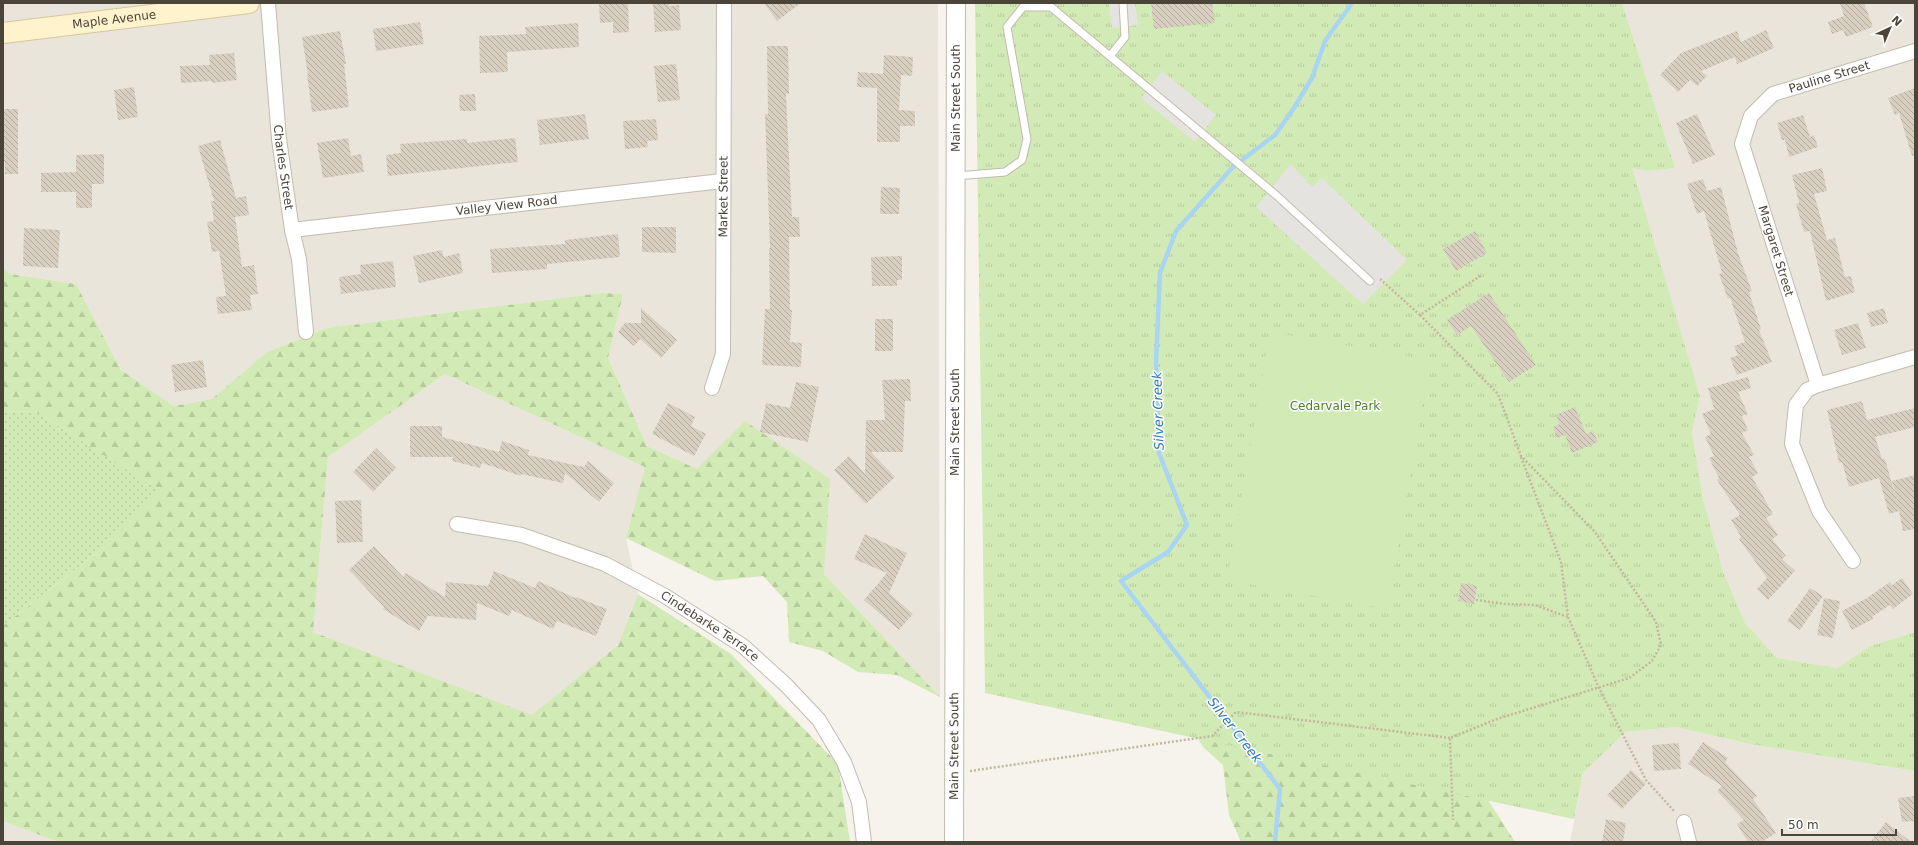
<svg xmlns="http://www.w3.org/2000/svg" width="1918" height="845" font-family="'DejaVu Sans',sans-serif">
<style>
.residential{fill:#eae5da}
.grass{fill:url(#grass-dots)}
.forest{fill:url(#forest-firs)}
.park{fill:url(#park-tufts)}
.garden{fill:#d2eab5}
.parking{fill:#e5e3e0}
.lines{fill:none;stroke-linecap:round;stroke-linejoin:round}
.stream{stroke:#a9d4f2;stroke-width:4.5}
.building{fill:url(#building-back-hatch)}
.service-casing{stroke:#c2bbae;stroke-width:9}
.minor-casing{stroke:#c2bbae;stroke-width:16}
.tertiary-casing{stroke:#c2bbae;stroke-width:20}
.secondary-casing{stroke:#d6c79b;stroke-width:22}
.path{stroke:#c4b79f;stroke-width:2.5;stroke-dasharray:2 2;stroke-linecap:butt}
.service{stroke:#fff;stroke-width:7}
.minor{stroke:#fff;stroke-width:14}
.tertiary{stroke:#fff;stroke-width:18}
.secondary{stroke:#fff3cd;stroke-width:20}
.labels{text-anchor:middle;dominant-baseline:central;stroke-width:3;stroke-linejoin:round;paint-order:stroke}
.street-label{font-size:12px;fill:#4b4439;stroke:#fff}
.park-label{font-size:12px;fill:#4a7f2a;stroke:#fff}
.water-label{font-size:13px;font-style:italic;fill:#2e7ab2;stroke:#fff}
</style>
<defs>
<pattern id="grass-dots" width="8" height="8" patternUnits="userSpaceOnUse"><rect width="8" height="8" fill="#d2eab5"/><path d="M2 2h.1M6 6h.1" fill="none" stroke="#b6ca9c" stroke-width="1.8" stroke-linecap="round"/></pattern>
<pattern id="forest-firs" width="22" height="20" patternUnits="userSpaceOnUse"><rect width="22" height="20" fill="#d2eab5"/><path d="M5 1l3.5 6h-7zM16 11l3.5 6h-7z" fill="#b6ca9c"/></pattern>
<pattern id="park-tufts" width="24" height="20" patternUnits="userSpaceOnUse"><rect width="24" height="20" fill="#d2eab5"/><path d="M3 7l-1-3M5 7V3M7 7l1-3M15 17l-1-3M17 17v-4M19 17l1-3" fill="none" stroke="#b6ca9c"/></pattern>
<pattern id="building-back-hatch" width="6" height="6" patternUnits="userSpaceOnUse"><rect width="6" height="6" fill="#d8cfc1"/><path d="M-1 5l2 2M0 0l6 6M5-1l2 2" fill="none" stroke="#b1aa9e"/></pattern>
</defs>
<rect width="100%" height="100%" fill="#f6f3ec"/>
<!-- residential -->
<g class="residential">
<path d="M 3,3 L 938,3 L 940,697 L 824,574 L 829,479 L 697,469 L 647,446 L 608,358 L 623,294 L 601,293 L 327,328 L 267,352 L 212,399 L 174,406 L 121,370 L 76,284 L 10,274 L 3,268 Z"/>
<path d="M 1622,3 L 1915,3 L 1915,632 L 1870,646 L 1837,668 L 1777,658 L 1745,623 L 1723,571 L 1703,499 L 1692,432 L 1700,396 L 1631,167 L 1648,171 L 1675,168 Z"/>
<path d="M 445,374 L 645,467 L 626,538 L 638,594 L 618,645 L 532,716 L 313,632 L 328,457 Z"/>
<path d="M 1676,727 L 1750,744 L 1915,771 L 1915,842 L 1570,842 L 1583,773 L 1624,732 Z"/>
<path d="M 3,821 L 58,842 L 3,842 Z"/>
</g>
<!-- grass -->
<path class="grass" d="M 35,411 L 159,490 L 108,544 L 3,626 L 3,412 Z"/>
<!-- forest -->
<g class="forest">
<path d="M 3,268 L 10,274 L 76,284 L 121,370 L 174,406 L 212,399 L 267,352 L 327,328 L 601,293 L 623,294 L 608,358 L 647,446 L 697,469 L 745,421 L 830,479 L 824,574 L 940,697 L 897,675 L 858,672 L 823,651 L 789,642 L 787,602 L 763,576 L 715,581 L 626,538 L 645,467 L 445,374 L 328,457 L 313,632 L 532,715 L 618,645 L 638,594 L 731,654 L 838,764 L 850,842 L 58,842 L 3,821 L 3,626 L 108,544 L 158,490 L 35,411 L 3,412 Z"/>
<path d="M 1174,698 L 1477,783 L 1515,842 L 1241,842 L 1229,815 L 1223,765 L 1203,747 Z"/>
</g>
<!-- park -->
<path class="park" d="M 975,3 L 1622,3 L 1675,168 L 1648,171 L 1632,168 L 1700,396 L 1692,432 L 1703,499 L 1723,571 L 1745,623 L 1777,658 L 1837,668 L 1870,646 L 1915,632 L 1915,771 L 1750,744 L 1676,727 L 1625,732 L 1583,773 L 1574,819 L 985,693 Z"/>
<!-- garden -->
<path class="garden" d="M 1270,332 L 1430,360 L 1387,609 L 1227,580 Z"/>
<!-- parking -->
<g class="parking">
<path d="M 1109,3 L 1135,3 L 1138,25 L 1112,28 Z"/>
<path d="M 1162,71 L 1216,115 L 1195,142 L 1141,98 Z"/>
<path d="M 1291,164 L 1312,187 L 1322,178 L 1407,260 L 1363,304 L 1256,207 Z"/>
</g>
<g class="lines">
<!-- stream -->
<path class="stream" d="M 1275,842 L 1280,789 L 1121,581 L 1168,552 L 1187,525 L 1159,453 L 1156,362 L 1160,273 L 1176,231 L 1233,167 L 1275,135 L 1294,108 L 1312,78 L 1325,41 L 1352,3"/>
</g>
<!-- building -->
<g class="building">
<path d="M 599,3 L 628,3 L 629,32 L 613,33 L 613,22 L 600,23 Z"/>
<path d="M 653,3 L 669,3 L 669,6 L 679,5 L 681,30 L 655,32 Z"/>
<path d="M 764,3 L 801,3 L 777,21 Z"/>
<path d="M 1151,3 L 1212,3 L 1215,23 L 1154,29 Z"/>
<path d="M 1840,3 L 1864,3 L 1873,27 L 1846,37 L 1843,30 L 1832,34 L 1828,22 L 1844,16 Z"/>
<path d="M 420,22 L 424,44 L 376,51 L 373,29 Z"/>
<path d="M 578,23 L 579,47 L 507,52 L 508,72 L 480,73 L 479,36 L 526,34 L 525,27 Z"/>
<path d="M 1766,30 L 1774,48 L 1737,64 L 1735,57 L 1701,71 L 1707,76 L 1697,86 L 1690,80 L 1678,92 L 1660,75 L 1681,53 L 1737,31 L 1741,42 Z"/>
<path d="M 340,31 L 346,64 L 344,64 L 349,107 L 312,112 L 307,75 L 308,75 L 302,37 Z"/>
<path d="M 767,46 L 788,46 L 789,94 L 786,94 L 790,179 L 792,217 L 799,217 L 800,237 L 789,237 L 790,310 L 792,310 L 790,342 L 802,343 L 801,367 L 762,365 L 765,309 L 770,309 L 769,248 L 770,248 L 765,114 L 768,114 Z"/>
<path d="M 234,53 L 237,80 L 212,83 L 212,81 L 181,83 L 180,66 L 210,65 L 209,55 Z"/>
<path d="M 884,55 L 913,57 L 912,76 L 901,75 L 899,110 L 915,111 L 915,126 L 900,126 L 900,142 L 877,142 L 877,88 L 857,87 L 858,72 L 883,74 Z"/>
<path d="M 676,64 L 680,100 L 658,102 L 654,66 Z"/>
<path d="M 134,87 L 138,117 L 118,120 L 114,90 Z"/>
<path d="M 1915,88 L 1915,155 L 1912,156 L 1899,113 L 1895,115 L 1888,98 Z"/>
<path d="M 475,94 L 476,111 L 460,111 L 459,95 Z"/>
<path d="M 3,109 L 18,109 L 18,174 L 5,174 L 5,161 L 3,161 Z"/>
<path d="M 585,114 L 589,139 L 540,145 L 537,120 Z"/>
<path d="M 1697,114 L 1715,155 L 1693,164 L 1676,123 Z"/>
<path d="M 1803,115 L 1810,137 L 1814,135 L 1818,147 L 1789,157 L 1785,140 L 1782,140 L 1777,123 Z"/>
<path d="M 656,119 L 658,140 L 647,141 L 648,147 L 625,149 L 623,121 Z"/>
<path d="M 348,138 L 351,156 L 361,154 L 364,172 L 323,178 L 317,143 Z"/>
<path d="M 515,138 L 518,162 L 388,176 L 386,155 L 401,153 L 400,144 L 467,139 L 467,143 Z"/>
<path d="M 220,140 L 236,198 L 246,196 L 249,215 L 235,217 L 242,267 L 254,265 L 258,294 L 250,295 L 252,310 L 218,314 L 216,297 L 226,296 L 219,251 L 212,252 L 207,222 L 214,221 L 211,201 L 214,201 L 198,146 Z"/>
<path d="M 104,154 L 104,184 L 92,184 L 92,208 L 76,208 L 76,192 L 41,192 L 41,173 L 76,172 L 76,155 Z"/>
<path d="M 1822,168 L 1827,191 L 1814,194 L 1827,240 L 1835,238 L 1845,277 L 1851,276 L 1855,292 L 1826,301 L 1810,231 L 1804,232 L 1796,204 L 1799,203 L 1792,175 Z"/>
<path d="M 1703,179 L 1707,191 L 1721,187 L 1738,253 L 1752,291 L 1749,292 L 1761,329 L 1759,330 L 1772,362 L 1737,375 L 1730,358 L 1738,355 L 1734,346 L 1745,342 L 1730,298 L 1728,299 L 1719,274 L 1722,273 L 1704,211 L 1697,214 L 1687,184 Z"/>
<path d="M 881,187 L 900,188 L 899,214 L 880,214 Z"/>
<path d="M 642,227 L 676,227 L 676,253 L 642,252 Z"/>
<path d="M 24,228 L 60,230 L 58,268 L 23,266 Z"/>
<path d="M 1475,231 L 1487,253 L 1456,271 L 1443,249 Z"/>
<path d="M 618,234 L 620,257 L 547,264 L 547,269 L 492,273 L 490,249 L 565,244 L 565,240 Z"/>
<path d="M 442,250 L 444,257 L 459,253 L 463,273 L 419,283 L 413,256 Z"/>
<path d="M 902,256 L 902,280 L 897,280 L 897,286 L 872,286 L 871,257 Z"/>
<path d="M 393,261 L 396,287 L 341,294 L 339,277 L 361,274 L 360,265 Z"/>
<path d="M 1489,293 L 1536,365 L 1509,382 L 1471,326 L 1457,335 L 1447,320 Z"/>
<path d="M 641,308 L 677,340 L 661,358 L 640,339 L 634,346 L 618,332 L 625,323 L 641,323 Z"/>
<path d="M 1884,308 L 1888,323 L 1871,327 L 1867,313 Z"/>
<rect x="875" y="319" width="18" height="32"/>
<path d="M 1858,323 L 1866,348 L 1842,355 L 1834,330 Z"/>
<path d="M 203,360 L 207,387 L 175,392 L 171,365 Z"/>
<path d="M 1748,377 L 1751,388 L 1738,392 L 1748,414 L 1742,416 L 1748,430 L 1742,433 L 1754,455 L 1749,457 L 1758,473 L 1752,477 L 1773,514 L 1766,518 L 1778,535 L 1772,539 L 1786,556 L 1782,559 L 1795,571 L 1768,600 L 1757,589 L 1767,578 L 1739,539 L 1741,537 L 1731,520 L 1740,515 L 1717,480 L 1719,478 L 1709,458 L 1714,456 L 1705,437 L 1711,434 L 1702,414 L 1714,409 L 1708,388 Z"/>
<path d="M 910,379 L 911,401 L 905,401 L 903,452 L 871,452 L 895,477 L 866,504 L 834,470 L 849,456 L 865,474 L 866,420 L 885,420 L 882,380 Z"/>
<path d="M 796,382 L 819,387 L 808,442 L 760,432 L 766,403 L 790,408 Z"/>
<path d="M 1862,401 L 1867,420 L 1915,408 L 1915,427 L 1875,437 L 1882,459 L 1885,459 L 1899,508 L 1892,481 L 1915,475 L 1915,529 L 1903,531 L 1899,511 L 1889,514 L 1879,478 L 1849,487 L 1842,462 L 1839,463 L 1827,410 Z"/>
<path d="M 668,403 L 695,417 L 691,426 L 706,434 L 694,456 L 652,434 Z"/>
<path d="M 1575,407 L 1586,434 L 1593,431 L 1598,442 L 1572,453 L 1565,435 L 1557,438 L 1553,427 L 1560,424 L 1556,415 Z"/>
<path d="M 410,426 L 442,426 L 442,437 L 499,452 L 502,441 L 529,450 L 528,455 L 584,467 L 588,461 L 614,483 L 599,502 L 565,473 L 563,483 L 521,474 L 521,476 L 482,463 L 480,468 L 452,461 L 453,457 L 410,457 Z"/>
<path d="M 376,448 L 396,468 L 373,492 L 353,472 Z"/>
<path d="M 361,500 L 363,542 L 337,543 L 335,501 Z"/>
<path d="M 865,534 L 907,553 L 889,593 L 913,614 L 899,630 L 864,600 L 887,573 L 854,559 Z"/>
<path d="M 374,546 L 403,577 L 406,573 L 445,597 L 446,582 L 488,586 L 494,571 L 535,588 L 538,581 L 575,598 L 576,597 L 607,609 L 596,636 L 557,621 L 553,629 L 512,610 L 509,616 L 477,603 L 476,620 L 428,616 L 419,631 L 383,609 L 384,607 L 349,570 Z"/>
<path d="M 1902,578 L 1913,594 L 1893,609 L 1890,605 L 1872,617 L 1873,619 L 1852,630 L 1842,611 L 1867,598 L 1890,582 L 1892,585 Z"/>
<path d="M 1461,583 L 1477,586 L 1474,604 L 1458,601 Z"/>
<path d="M 1810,588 L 1823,596 L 1800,630 L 1787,621 Z"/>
<path d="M 1824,598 L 1840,601 L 1833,638 L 1817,635 Z"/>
<path d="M 1703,742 L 1728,758 L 1725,762 L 1757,796 L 1753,799 L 1776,833 L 1762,842 L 1748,842 L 1737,824 L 1744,820 L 1717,791 L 1722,786 L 1688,764 Z"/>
<path d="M 1679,743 L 1681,769 L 1654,771 L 1652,745 Z"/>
<path d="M 1631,770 L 1646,784 L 1622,809 L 1607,795 Z"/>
<path d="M 1915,796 L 1915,821 L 1902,822 L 1898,798 Z"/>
<path d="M 1606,819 L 1626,823 L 1623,842 L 1602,842 Z"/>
<path d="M 1886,822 L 1911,842 L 1870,842 Z"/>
</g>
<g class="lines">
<!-- service casing -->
<g class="service-casing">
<g id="service">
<path d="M 1110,56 L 1125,37 L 1123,3"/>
<path d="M 956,176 L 1005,172 L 1022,160 L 1027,139 L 1007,27 L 1023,7 L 1051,7 L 1276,195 L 1370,281"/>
</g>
</g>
<!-- minor casing -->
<g class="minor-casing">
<g id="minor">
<path id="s1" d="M 268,3 L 279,139 L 292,230 L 299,259 L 306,332"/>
<path id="s2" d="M 292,230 L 722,181"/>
<path id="s3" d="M 1818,385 L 1742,144 L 1751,116 L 1773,94 L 1915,51"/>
<path id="s4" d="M 712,388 L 723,354 L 724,3"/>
<path id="s5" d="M 457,524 L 522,535 L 605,564 L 665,596 L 743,646 L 786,685 L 819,720 L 844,762 L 859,802 L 864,842"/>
<path d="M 1853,561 L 1819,511 L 1792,444 L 1796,405 L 1807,390 L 1818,385 L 1915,357"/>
<path d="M 1684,822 L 1689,842"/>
</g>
</g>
<!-- tertiary casing -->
<g class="tertiary-casing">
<g id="tertiary">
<path id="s6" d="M 954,842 L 956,3"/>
</g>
</g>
<!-- secondary casing -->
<g class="secondary-casing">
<g id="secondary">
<path id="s7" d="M 3,33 L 249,3"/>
</g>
</g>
<!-- path -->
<g class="path">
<path d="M 1380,279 L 1420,315 L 1482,275"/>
<path d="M 1420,315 L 1498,394 L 1521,456 L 1595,532 L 1656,622 L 1661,645 L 1652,661 L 1629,678 L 1497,719 L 1450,738 L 1453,820"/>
<path d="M 1521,457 L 1561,562 L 1568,617 L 1599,688 L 1646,780 L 1674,811"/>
<path d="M 1476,600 L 1505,604 L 1535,605 L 1568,617"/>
<path d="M 970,771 L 1212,736 L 1236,712 L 1450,738"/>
</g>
<!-- service -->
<use href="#service" class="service"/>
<!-- minor -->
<use href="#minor" class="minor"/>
<!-- tertiary -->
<use href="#tertiary" class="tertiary"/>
<!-- secondary -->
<use href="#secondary" class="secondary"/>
</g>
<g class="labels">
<!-- street labels -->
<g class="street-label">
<text stroke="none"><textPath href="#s7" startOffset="112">Maple Avenue</textPath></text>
<text stroke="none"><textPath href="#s3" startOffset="372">Pauline Street</textPath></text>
<text stroke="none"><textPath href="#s6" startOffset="744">Main Street South</textPath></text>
<text stroke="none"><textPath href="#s1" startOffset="165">Charles Street</textPath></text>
<text stroke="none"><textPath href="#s4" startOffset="193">Market Street</textPath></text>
<text stroke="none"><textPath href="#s2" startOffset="216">Valley View Road</textPath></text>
<text transform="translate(1776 251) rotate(73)">Margaret Street</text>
<text stroke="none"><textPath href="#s6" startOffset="420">Main Street South</textPath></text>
<text stroke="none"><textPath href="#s5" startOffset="276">Cindebarke Terrace</textPath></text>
<text stroke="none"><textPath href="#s6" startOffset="96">Main Street South</textPath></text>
</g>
<!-- park labels -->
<g class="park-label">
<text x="1335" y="406">Cedarvale Park</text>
</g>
<!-- water labels -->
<g class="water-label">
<text transform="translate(1158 411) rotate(-92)">Silver Creek</text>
<text transform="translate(1235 730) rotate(52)">Silver Creek</text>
</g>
</g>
<!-- border -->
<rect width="1918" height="845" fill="none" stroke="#4b4439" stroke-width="8"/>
<!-- north arrow -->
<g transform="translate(1890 28) rotate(44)" stroke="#ffffff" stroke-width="3" paint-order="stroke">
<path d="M0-3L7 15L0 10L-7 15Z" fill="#4b4439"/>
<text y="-6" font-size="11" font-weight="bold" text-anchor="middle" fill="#4b4439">N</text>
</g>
<!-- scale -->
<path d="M1782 829v6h114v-6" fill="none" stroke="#4b4439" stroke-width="2"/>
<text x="1788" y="829" font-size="12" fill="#4b4439" stroke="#ffffff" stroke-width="3" paint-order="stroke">50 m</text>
</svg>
